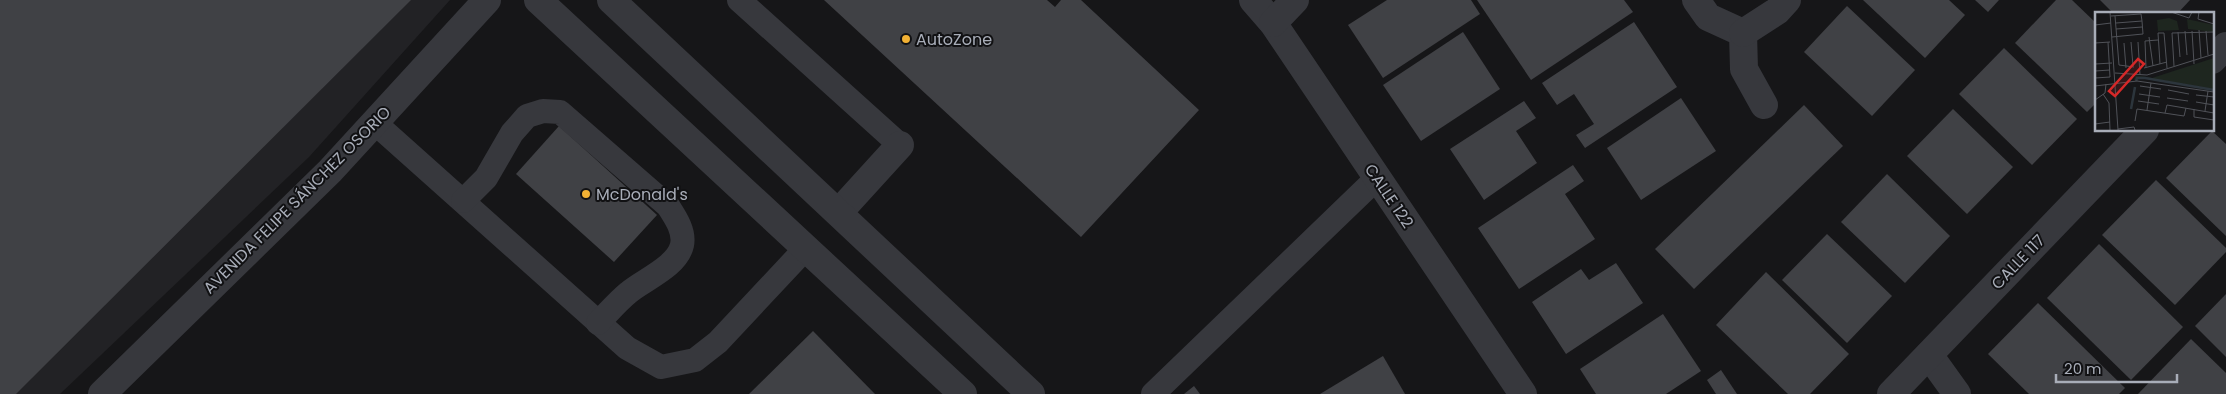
<svg xmlns="http://www.w3.org/2000/svg" width="2226" height="394" font-family="Poppins,sans-serif">
<style>
.built{fill:#222225}
.building{fill:#404145}
.lines{fill:none;stroke-linecap:round;stroke-linejoin:round}
.service{stroke:#37383d;stroke-width:24}
.minor{stroke:#37383d;stroke-width:28}
.tertiary{stroke:#37383d;stroke-width:28}
.poi-dot{fill:#f2b134;stroke:#111113;stroke-width:2}
.labels{text-anchor:middle;dominant-baseline:central;stroke-width:4;stroke-linejoin:round;paint-order:stroke}
.poi-label{font-size:16px;fill:#a8adb8;stroke:#111113;text-anchor:start}
.street-label{font-size:16px;fill:#a8adb8;stroke:#111113}
.inset-river{fill:none;stroke:#2c353c;stroke-width:2.5}
.inset-road{fill:none;stroke:#505258;stroke-width:1}
.view{fill:#d62828;fill-opacity:0.15;stroke:#d62828;stroke-width:2.5}
.inset-edge{fill:none;stroke:#a8adb8;stroke-width:2.5}
</style>
<rect width="100%" height="100%" fill="#161618"/>
<!-- built -->
<path class="built" d="M 0,0 L 450,0 L 309,157 L 60,394 L 0,394 Z"/>
<!-- building -->
<g class="building">
<path d="M 0,0 L 411,0 L 16,394 L 0,394 Z"/>
<path d="M 824,0 L 1047,0 L 1055,7 L 1061,0 L 1081,0 L 1199,110 L 1081,237 Z"/>
<path d="M 1387,0 L 1471,0 L 1480,14 L 1383,78 L 1348,25 Z"/>
<path d="M 1477,0 L 1624,0 L 1633,12 L 1531,80 Z"/>
<path d="M 1863,0 L 1949,0 L 1965,15 L 1925,58 Z"/>
<path d="M 1975,0 L 1999,0 L 1988,12 Z"/>
<path d="M 2056,0 L 2072,0 L 2096,23 L 2096,103 L 2087,112 L 2015,43 Z"/>
<path d="M 2100,0 L 2190,0 L 2177,14 L 2114,14 Z"/>
<path d="M 1847,6 L 1915,70 L 1872,116 L 1804,52 Z"/>
<path d="M 1634,22 L 1677,87 L 1585,148 L 1576,135 L 1594,124 L 1574,94 L 1557,105 L 1542,83 Z"/>
<path d="M 1463,32 L 1500,89 L 1421,141 L 1383,85 Z"/>
<path d="M 2004,48 L 2077,119 L 2032,165 L 1959,94 Z"/>
<path d="M 1681,98 L 1716,151 L 1641,200 L 1607,148 Z"/>
<path d="M 1524,101 L 1536,118 L 1516,131 L 1537,163 L 1484,200 L 1450,149 Z"/>
<path d="M 1804,105 L 1843,146 L 1694,289 L 1655,249 Z"/>
<path d="M 1953,109 L 2013,167 L 1967,214 L 1907,156 Z"/>
<path d="M 559,126 L 657,215 L 614,262 L 516,174 Z"/>
<path d="M 2212,131 L 2226,144 L 2226,236 L 2166,178 Z"/>
<path d="M 1573,165 L 1584,181 L 1565,194 L 1595,239 L 1519,289 L 1478,228 Z"/>
<path d="M 1887,174 L 1950,236 L 1905,283 L 1841,222 Z"/>
<path d="M 2156,180 L 2226,248 L 2226,252 L 2175,305 L 2102,235 Z"/>
<path d="M 1827,234 L 1892,296 L 1847,343 L 1782,280 Z"/>
<path d="M 2099,244 L 2183,327 L 2131,380 L 2047,298 Z"/>
<path d="M 1616,263 L 1643,303 L 1566,354 L 1532,302 L 1581,269 L 1589,280 Z"/>
<path d="M 1766,272 L 1849,354 L 1810,394 L 1788,394 L 1716,325 Z"/>
<path d="M 2226,294 L 2226,357 L 2195,326 Z"/>
<path d="M 2038,303 L 2125,388 L 2119,394 L 2029,394 L 1988,354 Z"/>
<path d="M 1663,314 L 1701,371 L 1666,394 L 1596,394 L 1580,369 Z"/>
<path d="M 813,331 L 875,394 L 749,394 Z"/>
<path d="M 2191,339 L 2226,373 L 2226,394 L 2138,394 Z"/>
<path d="M 1383,356 L 1405,394 L 1320,394 Z"/>
<path d="M 1721,370 L 1737,394 L 1716,394 L 1707,380 Z"/>
<path d="M 1194,386 L 1200,394 L 1184,394 Z"/>
</g>
<g class="lines">
<!-- service -->
<g class="service">
<path d="M 739,0 L 900,145"/>
<path d="M 375,123 L 627,348 L 661,367 L 695,360 L 718,342 L 806,248"/>
<path d="M 463,201 L 486,178 L 512,133 L 527,116 L 543,111 L 560,112 L 668,206 C 675,217 685,231 682,245 C 677,267 643,280 628,293 C 617,302 608,313 598,323"/>
<path d="M 1153,394 L 1377,178"/>
</g>
<!-- minor -->
<g class="minor">
<path d="M 1253,0 L 1273,23 L 1523,394"/>
<path d="M 1696,0 L 1708,17 L 1743,33 L 1744,69 L 1764,105"/>
<path d="M 1273,23 L 1295,0"/>
<path d="M 1743,33 L 1777,11 L 1787,0"/>
<path d="M 2212,60 L 2226,46"/>
<path d="M 839,212 L 900,145"/>
<path d="M 1929,355 L 1957,394"/>
<path d="M 1891,394 L 2145,130"/>
</g>
<!-- tertiary -->
<g class="tertiary">
<path d="M 538,0 L 963,394"/>
<path d="M 611,0 L 1031,394"/>
<path d="M 102,394 L 330,171 L 487,0"/>
</g>
</g>
<!-- markers -->
<g class="poi-dot">
<circle cx="906" cy="39" r="5"/>
<circle cx="586" cy="194" r="5"/>
</g>
<g class="labels">
<!-- poi labels -->
<g class="poi-label">
<text x="916" y="39">AutoZone</text>
<text x="596" y="194">McDonald's</text>
</g>
<!-- street labels -->
<g class="street-label">
<text transform="translate(1389 196) rotate(56)">CALLE 122</text>
<text transform="translate(297 200) rotate(-45)">AVENIDA FELIPE SÁNCHEZ OSORIO</text>
<text transform="translate(2018 262) rotate(-46)">CALLE 117</text>
</g>
</g>
<!-- overview -->
<g transform="translate(2095 12)">
<rect width="119" height="119" fill="#161618"/>
<path d="M 74,6 L 82,9 L 84,18 L 63,19 L 62,8 ZM 92,7 L 119,13 L 119,20 L 93,17 ZM 119,46 L 119,77 L 53,66 L 39,68 L 40,63 L 57,66 Z" fill="#1e261f"/>
<path class="inset-river" d="M 41,69 L 42,66 L 50,66 L 119,78M 36,97 L 40,75"/>
<path class="inset-road" d="M 15,0 L 23,118M 76,0 L 94,6 L 97,0M 104,0 L 103,7 L 119,12M 16,4 L 46,2 L 47,9 L 48,22 L 17,25M 20,4 L 24,53 L 39,55M 21,11 L 47,9M 0,13 L 16,11M 21,17 L 47,15M 104,18 L 106,46M 90,19 L 92,43M 97,19 L 99,52M 111,19 L 113,43M 83,20 L 85,45M 54,25 L 58,54M 36,30 L 38,54M 43,30 L 45,63M 0,31 L 15,30M 29,31 L 31,56M 0,52 L 17,51M 65,52 L 63,21 L 69,21 L 72,56M 79,54 L 77,21 L 119,20M 49,56 L 72,50M 51,56 L 50,29 L 63,28M 0,59 L 15,58M 20,61 L 52,63 L 119,42M 0,66 L 15,65 L 13,30M 0,74 L 42,69 L 119,80M 45,74 L 66,77M 73,78 L 94,82M 8,82 L 14,91 L 15,118M 44,82 L 65,85M 101,83 L 119,85M 72,86 L 93,89M 0,88 L 10,81 L 11,72M 43,89 L 64,92M 101,90 L 119,93M 99,97 L 99,105 L 119,108M 52,98 L 56,71M 110,99 L 113,79M 70,101 L 72,93 L 119,101M 40,109 L 42,97 L 89,104 L 91,96M 0,112 L 15,110M 23,117 L 39,115 L 40,118"/>
<path class="view" d="M 43,47 L 49,52 L 20,84 L 14,79 Z"/>
<rect width="119" height="119" class="inset-edge"/>
</g>
<!-- scale -->
<path d="M2056 374v8h121v-8" fill="none" stroke="#a8adb8" stroke-width="2.5"/>
<text x="2064" y="374" font-size="15" fill="#a8adb8" stroke="#111113" stroke-width="4" paint-order="stroke">20 m</text>
</svg>
